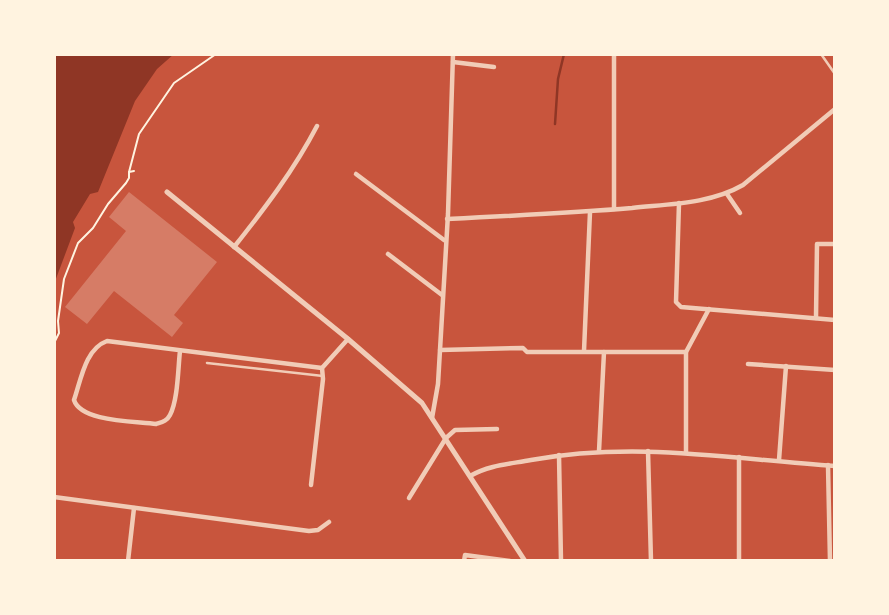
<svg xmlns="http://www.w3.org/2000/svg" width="889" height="615" font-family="'Times New Roman',serif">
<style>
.water{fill:#8f3625}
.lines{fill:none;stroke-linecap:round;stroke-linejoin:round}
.stream{stroke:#8f3625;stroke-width:2.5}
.building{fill:#d67c66}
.path{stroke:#fff3e0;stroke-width:2}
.service{stroke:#f1ccb7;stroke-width:2.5}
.minor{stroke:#f1ccb7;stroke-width:4.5}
.tertiary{stroke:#f1ccb7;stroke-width:5}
</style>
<rect width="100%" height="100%" fill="#c8553d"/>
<!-- water -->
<path class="water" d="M 54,54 L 174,54 L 157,69 L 135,101 L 98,192 L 90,194 L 73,222 L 75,228 L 54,284 Z"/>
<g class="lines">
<!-- stream -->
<path class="stream" d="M 555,124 L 558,79 L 564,54"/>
</g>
<!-- building -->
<path class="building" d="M 129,192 L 217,262 L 174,315 L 183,323 L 172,337 L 114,291 L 87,324 L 65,307 L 126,231 L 109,217 Z"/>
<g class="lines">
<!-- path -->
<g class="path">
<path d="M 134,171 L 129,172 L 139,134 L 174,83 L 216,54"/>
<path d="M 54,343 L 59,333 L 58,321 L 64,279 L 78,243 L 93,228 L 108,204 L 126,183 L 129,178 L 129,172"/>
</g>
<!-- service -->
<g class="service">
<path d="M 821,54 L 835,74"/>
<path d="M 207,363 L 323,376"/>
</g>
<!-- minor -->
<g class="minor">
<path d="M 453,62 L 494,67"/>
<path d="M 356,174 L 444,240"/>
<path d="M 727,194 L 740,213"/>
<path d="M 679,203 L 676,302 L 681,307 L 835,320"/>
<path d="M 614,209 L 614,54"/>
<path d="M 447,219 C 509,216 571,213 632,208 C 669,204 710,204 743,185 L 835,109"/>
<path d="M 234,247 C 265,208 294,170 317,126"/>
<path d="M 388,254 L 442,295"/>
<path d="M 816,318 L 817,244 L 835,244"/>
<path d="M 440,350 L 523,348 L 527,352 L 686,352"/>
<path d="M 180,351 C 178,368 178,400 170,415 C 167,421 162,422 156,424 C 135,421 81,422 74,400 C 81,380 85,349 107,341 L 322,368"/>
<path d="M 584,351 L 590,212"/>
<path d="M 748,364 L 835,370"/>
<path d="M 432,418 L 438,384 L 448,214 L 453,54"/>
<path d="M 599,451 L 604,352"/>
<path d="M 648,451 L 651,561"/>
<path d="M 686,452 L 686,352 L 709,309"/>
<path d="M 559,455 L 561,561"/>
<path d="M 739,457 L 739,561"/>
<path d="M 779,460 L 786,366"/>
<path d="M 828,465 L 830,561"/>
<path d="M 470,476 C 489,465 510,464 531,460 C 637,441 730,459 835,466"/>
<path d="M 311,485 L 323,379 L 322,368 L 348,339"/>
<path d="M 54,497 L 309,531 L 318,530 L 329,522"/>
<path d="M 409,498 L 446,438 L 455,430 L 497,429"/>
<path d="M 128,561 L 134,508"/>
<path d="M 464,561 L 465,555 L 510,561"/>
</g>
<!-- tertiary -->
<path class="tertiary" d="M 167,192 L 348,339 L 422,403 L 525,561"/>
</g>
<!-- border -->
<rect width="889" height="615" fill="none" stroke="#fff3e0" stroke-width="112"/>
</svg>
